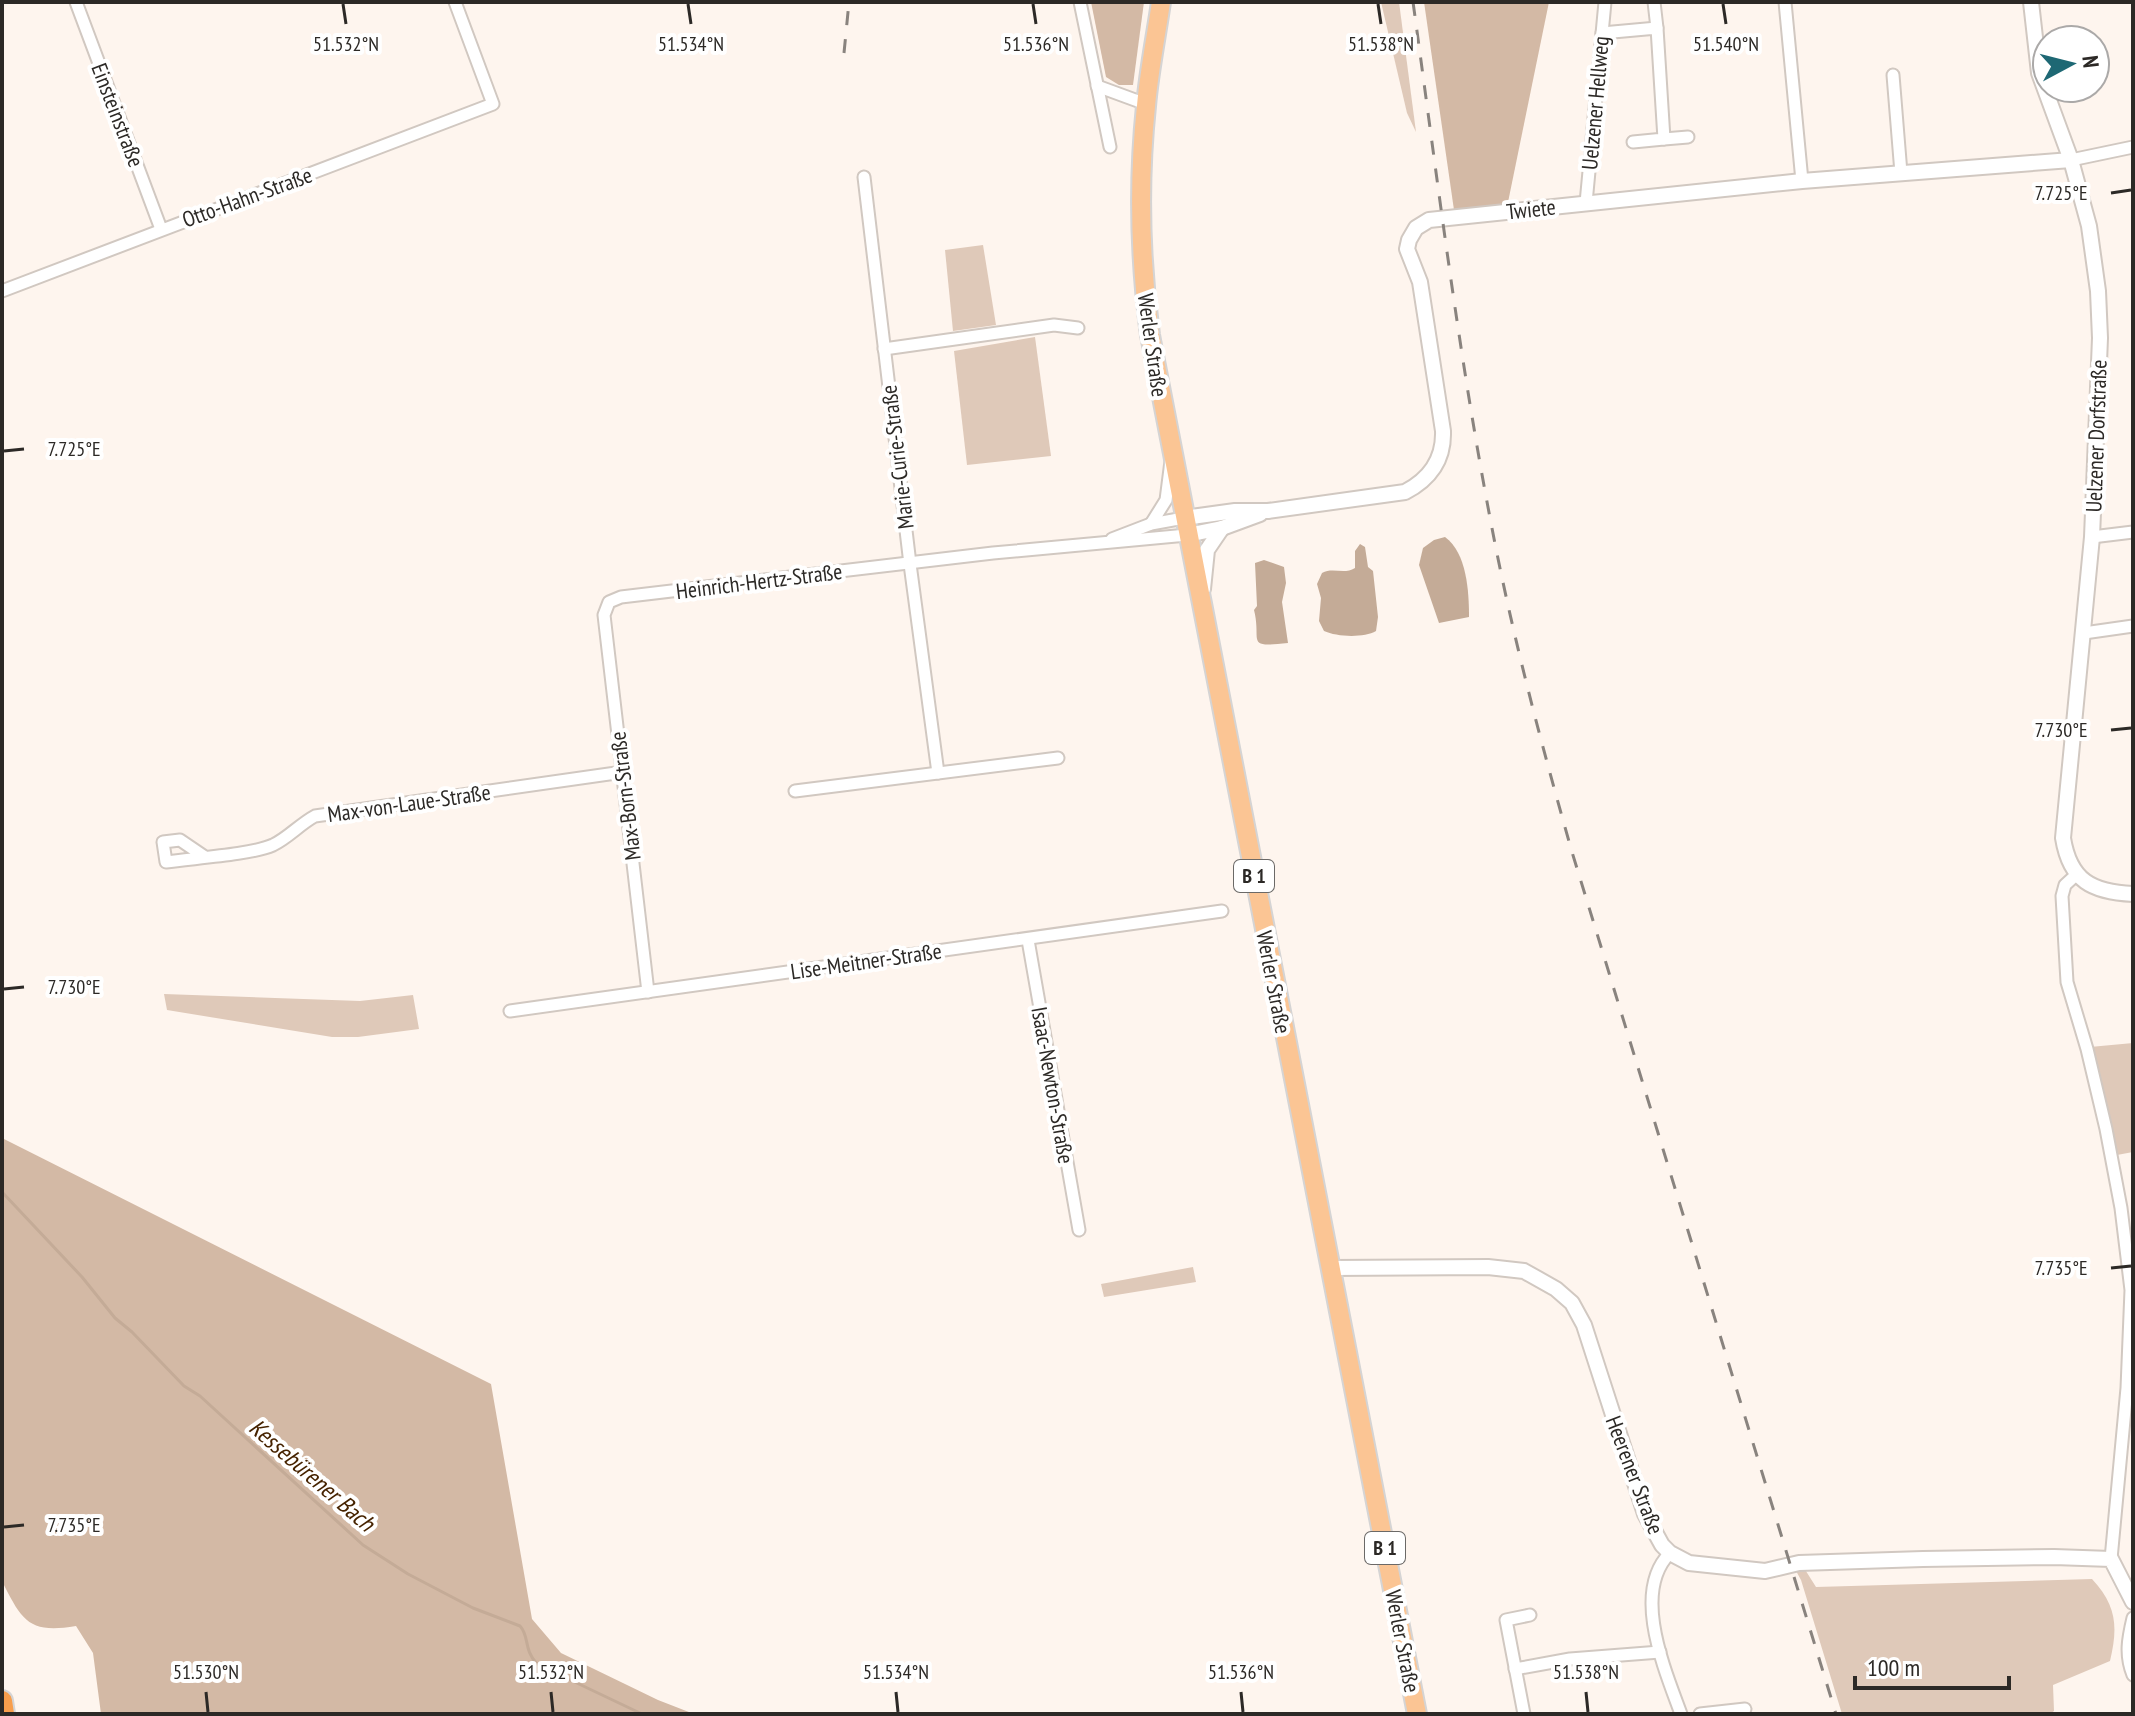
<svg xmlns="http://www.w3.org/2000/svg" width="2135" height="1716" font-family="'PT Sans Narrow',sans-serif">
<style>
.green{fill:#dfc9b9}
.forest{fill:#d3b9a5}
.water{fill:#c4ab97}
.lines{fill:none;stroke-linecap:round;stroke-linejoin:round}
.stream{stroke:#c4ab97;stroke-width:3}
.minor-casing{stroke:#d1c8c1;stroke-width:15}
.tertiary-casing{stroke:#d1c8c1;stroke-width:18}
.primary-casing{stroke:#d5d4d4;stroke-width:22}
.motorway-casing{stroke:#d5d4d4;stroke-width:24}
.minor{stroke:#fff;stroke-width:11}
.tertiary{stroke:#fff;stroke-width:14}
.primary{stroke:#fbc594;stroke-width:18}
.motorway{stroke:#f89e4c;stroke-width:20}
.rail{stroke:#89837e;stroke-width:3;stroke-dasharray:14 14;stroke-linecap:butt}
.ticks{fill:none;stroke:#2c2926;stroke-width:3}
.labels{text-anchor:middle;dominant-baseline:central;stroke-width:8;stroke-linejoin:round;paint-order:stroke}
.shield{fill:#fff;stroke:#6b6967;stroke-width:2}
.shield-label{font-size:20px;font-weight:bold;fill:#2c2926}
.street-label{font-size:22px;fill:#2c2926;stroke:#fff}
.water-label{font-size:24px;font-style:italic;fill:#462300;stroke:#fff}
.ticks-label{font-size:20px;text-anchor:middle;fill:#2c2926;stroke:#fff;stroke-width:8;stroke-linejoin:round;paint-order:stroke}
</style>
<rect width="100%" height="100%" fill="#fef5ee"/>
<!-- green -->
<g class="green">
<path d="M 1381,2 L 1399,2 L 1416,132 L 1407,113 Z"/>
<path d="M 983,245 L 996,325 L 953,331 L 945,250 Z"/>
<path d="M 1035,337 L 1051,456 L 967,465 L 954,351 Z"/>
<path d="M 164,994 L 360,1001 L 413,995 L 419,1029 L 358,1037 L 332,1037 L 167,1010 Z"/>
<path d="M 2133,1043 L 2133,1152 L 2117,1155 L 2090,1047 Z"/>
<path d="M 1193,1267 L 1196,1282 L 1104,1297 L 1101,1284 Z"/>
<path d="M 1804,1568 L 1816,1587 L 2092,1579 C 2117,1606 2118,1627 2110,1661 L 2053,1685 L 2054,1711 L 2050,1714 L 1842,1714 L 1801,1580 L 1795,1569 Z"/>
</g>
<!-- forest -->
<g class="forest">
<path d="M 1091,2 L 1144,2 L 1133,85 L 1119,85 L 1106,77 Z"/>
<path d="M 1424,2 L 1549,2 L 1506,212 L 1455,217 Z"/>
<path d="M 2,1138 L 491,1384 L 532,1619 L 561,1653 L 658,1700 L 694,1714 L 101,1714 L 93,1653 L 76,1626 C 29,1634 22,1621 2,1581 Z"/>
</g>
<!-- water -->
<g class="water">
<path d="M 1445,537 C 1467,553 1469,592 1469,617 L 1439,623 L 1419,565 L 1423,548 L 1434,540 Z"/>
<path d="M 1360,544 L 1365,547 L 1368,567 L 1373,571 L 1378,617 L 1376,631 C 1364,638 1337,637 1324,631 L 1319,621 L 1321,598 L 1317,584 L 1322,573 C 1333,567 1344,575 1355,568 L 1355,551 Z"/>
<path d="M 1264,560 L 1284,567 L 1286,583 L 1282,602 L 1288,643 C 1244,648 1262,642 1254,610 L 1257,606 L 1255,563 Z"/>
</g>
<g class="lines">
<!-- stream -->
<path class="stream" d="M 2,1192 L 82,1277 L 115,1318 L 132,1332 L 184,1386 L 200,1396 L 363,1545 L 408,1574 L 473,1608 L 520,1626 C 530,1637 523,1649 537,1664 L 642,1714"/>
<!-- minor casing -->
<g class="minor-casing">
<g id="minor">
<path d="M 76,2 L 161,229"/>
<path d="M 1080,2 L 1110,147"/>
<path d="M 1654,2 L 1657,28"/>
<path d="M 1785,2 L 1802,181"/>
<path d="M 1602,33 L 1657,28 L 1664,139 L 1633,142"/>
<path d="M 1893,75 L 1901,173"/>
<path d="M 1097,86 L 1146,104"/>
<path d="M 1664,139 L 1688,137"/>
<path d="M 2071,160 L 2133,147"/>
<path d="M 864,177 L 910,564 L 938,773"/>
<path d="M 1586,203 L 1605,2"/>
<path d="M 2,291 L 493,104 L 455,2"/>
<path d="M 884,349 L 1054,325 L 1078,328"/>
<path d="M 1151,524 L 1166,500 L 1171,461"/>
<path d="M 2092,537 L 2133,532"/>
<path d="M 1112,539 L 1151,524 L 1184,518"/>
<path d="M 2084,633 L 2133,626"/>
<path d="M 795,791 L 1058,758"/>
<path d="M 205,857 L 180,840 L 163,842 L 166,862 C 193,858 250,855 273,845 C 288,838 300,824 315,816 L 623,772"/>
<path d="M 2077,874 L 2065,885 L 2062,896 L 2067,982 L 2087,1049 L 2106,1129 L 2121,1208 L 2131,1290 L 2127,1388 L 2111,1559"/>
<path d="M 1028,940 L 1079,1230"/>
<path d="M 648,992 L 604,615 L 609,602 L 621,597 L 993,553 L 1187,535"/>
<path d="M 510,1011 L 1222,911"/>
<path d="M 1670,1553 C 1631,1592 1665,1670 1681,1714"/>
<path d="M 2133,1618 C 2128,1639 2125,1655 2133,1675"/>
<path d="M 1515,1669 L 1570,1659 L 1660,1652"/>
<path d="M 1524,1714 L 1506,1620 L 1530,1615"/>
<path d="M 1700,1714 L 1745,1709"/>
</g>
</g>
<!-- tertiary casing -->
<g class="tertiary-casing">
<g id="tertiary">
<path d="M 2031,2 L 2039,73 L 2071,160 L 2089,226 L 2098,291 L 2100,338 L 2092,537 L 2063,838 C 2070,881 2092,892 2133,894"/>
<path d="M 1184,518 L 1235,511 L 1268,511 L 1405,492 C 1430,479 1444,459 1443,431 L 1420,282 L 1407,249 L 1409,240 L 1416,228 L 1429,220 L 1802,181 L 2071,160"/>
<path d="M 1187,535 L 1222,528 L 1260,514"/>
<path d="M 1203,589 L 1207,550 L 1222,528"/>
<path d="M 1331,1268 L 1488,1267 L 1524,1271 L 1556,1289 L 1572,1303 L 1584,1325 L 1645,1514 L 1662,1545 L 1670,1553 L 1689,1563 L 1765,1571 L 1799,1563 L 1923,1559 L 2054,1557 L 2111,1559 L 2133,1602"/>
</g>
</g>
<!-- primary casing -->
<g class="primary-casing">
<path id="primary" d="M 1161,2 C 1156,37 1149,71 1146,106 C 1138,183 1140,259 1150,335 L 1417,1714"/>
</g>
<!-- motorway casing -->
<g class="motorway-casing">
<path id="motorway" d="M 2,1701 L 4,1714"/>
</g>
<!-- minor -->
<use href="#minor" class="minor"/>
<!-- tertiary -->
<use href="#tertiary" class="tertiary"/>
<!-- primary -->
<use href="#primary" class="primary"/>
<!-- motorway -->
<use href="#motorway" class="motorway"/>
<!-- rail -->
<g class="rail">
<path d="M 1413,2 C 1437,176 1458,351 1491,523 C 1512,634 1541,743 1572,852 L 1836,1714"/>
<path d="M 844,53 L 849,2"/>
</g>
</g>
<!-- ticks -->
<path class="ticks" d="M 343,4 L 346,24M 688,4 L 691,24M 1033,4 L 1036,24M 1378,4 L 1381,24M 1723,4 L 1726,24M 2111,193 L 2131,190M 4,451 L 24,449M 2111,730 L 2131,728M 4,989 L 24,987M 2111,1268 L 2131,1266M 4,1527 L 24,1525M 206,1692 L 208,1712M 551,1692 L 553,1712M 896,1692 L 898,1712M 1241,1692 L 1243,1712M 1586,1692 L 1588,1712"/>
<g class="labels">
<!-- shield labels -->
<g class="shield">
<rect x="1234" y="860" width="40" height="32" rx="6"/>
<rect x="1365" y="1532" width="40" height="32" rx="6"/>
</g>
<g class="shield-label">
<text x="1254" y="876">B 1</text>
<text x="1385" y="1548">B 1</text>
</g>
<!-- street labels -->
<g class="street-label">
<text transform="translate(1595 103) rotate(-85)">Uelzener Hellweg</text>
<text transform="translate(118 115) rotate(69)">Einsteinstraße</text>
<text transform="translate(247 197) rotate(-20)">Otto-Hahn-Straße</text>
<text transform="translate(1531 209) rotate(-6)">Twiete</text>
<text transform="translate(1153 345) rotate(82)">Werler Straße</text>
<text transform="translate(2096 436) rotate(-88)">Uelzener Dorfstraße</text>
<text transform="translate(897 457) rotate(-97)">Marie-Curie-Straße</text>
<text transform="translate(759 581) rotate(-7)">Heinrich-Hertz-Straße</text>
<text transform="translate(625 796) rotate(-97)">Max-Born-Straße</text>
<text transform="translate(409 803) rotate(-8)">Max-von-Laue-Straße</text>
<text transform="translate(866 961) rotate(-8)">Lise-Meitner-Straße</text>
<text transform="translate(1274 982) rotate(79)">Werler Straße</text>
<text transform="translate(1053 1085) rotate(80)">Isaac-Newton-Straße</text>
<text transform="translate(1635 1475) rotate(69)">Heerener Straße</text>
<text transform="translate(1403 1641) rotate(79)">Werler Straße</text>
</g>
<!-- water labels -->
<g class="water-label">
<text transform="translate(312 1475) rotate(41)">Kessebürener Bach</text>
</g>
</g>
<g class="ticks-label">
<text x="346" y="51">51.532°N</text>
<text x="691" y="51">51.534°N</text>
<text x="1036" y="51">51.536°N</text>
<text x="1381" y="51">51.538°N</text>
<text x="1726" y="51">51.540°N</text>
<text x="2061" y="200">7.725°E</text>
<text x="74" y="456">7.725°E</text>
<text x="2061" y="737">7.730°E</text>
<text x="74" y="994">7.730°E</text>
<text x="2061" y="1275">7.735°E</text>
<text x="74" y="1532">7.735°E</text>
<text x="206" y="1679">51.530°N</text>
<text x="551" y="1679">51.532°N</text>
<text x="896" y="1679">51.534°N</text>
<text x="1241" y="1679">51.536°N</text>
<text x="1586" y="1679">51.538°N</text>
</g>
<!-- border -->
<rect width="2135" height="1716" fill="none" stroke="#2c2926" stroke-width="8"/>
<!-- north arrow -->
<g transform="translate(2071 64) rotate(83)"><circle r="38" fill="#ffffff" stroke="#aba9a8" stroke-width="2"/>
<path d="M0-6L14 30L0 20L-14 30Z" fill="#1e6874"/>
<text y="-12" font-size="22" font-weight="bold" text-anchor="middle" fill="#2c2926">N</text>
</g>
<!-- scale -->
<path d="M1855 1676v12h154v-12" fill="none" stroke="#2c2926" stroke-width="4"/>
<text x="1867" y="1676" font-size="24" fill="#2c2926" stroke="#ffffff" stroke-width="6" paint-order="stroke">100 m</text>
</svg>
